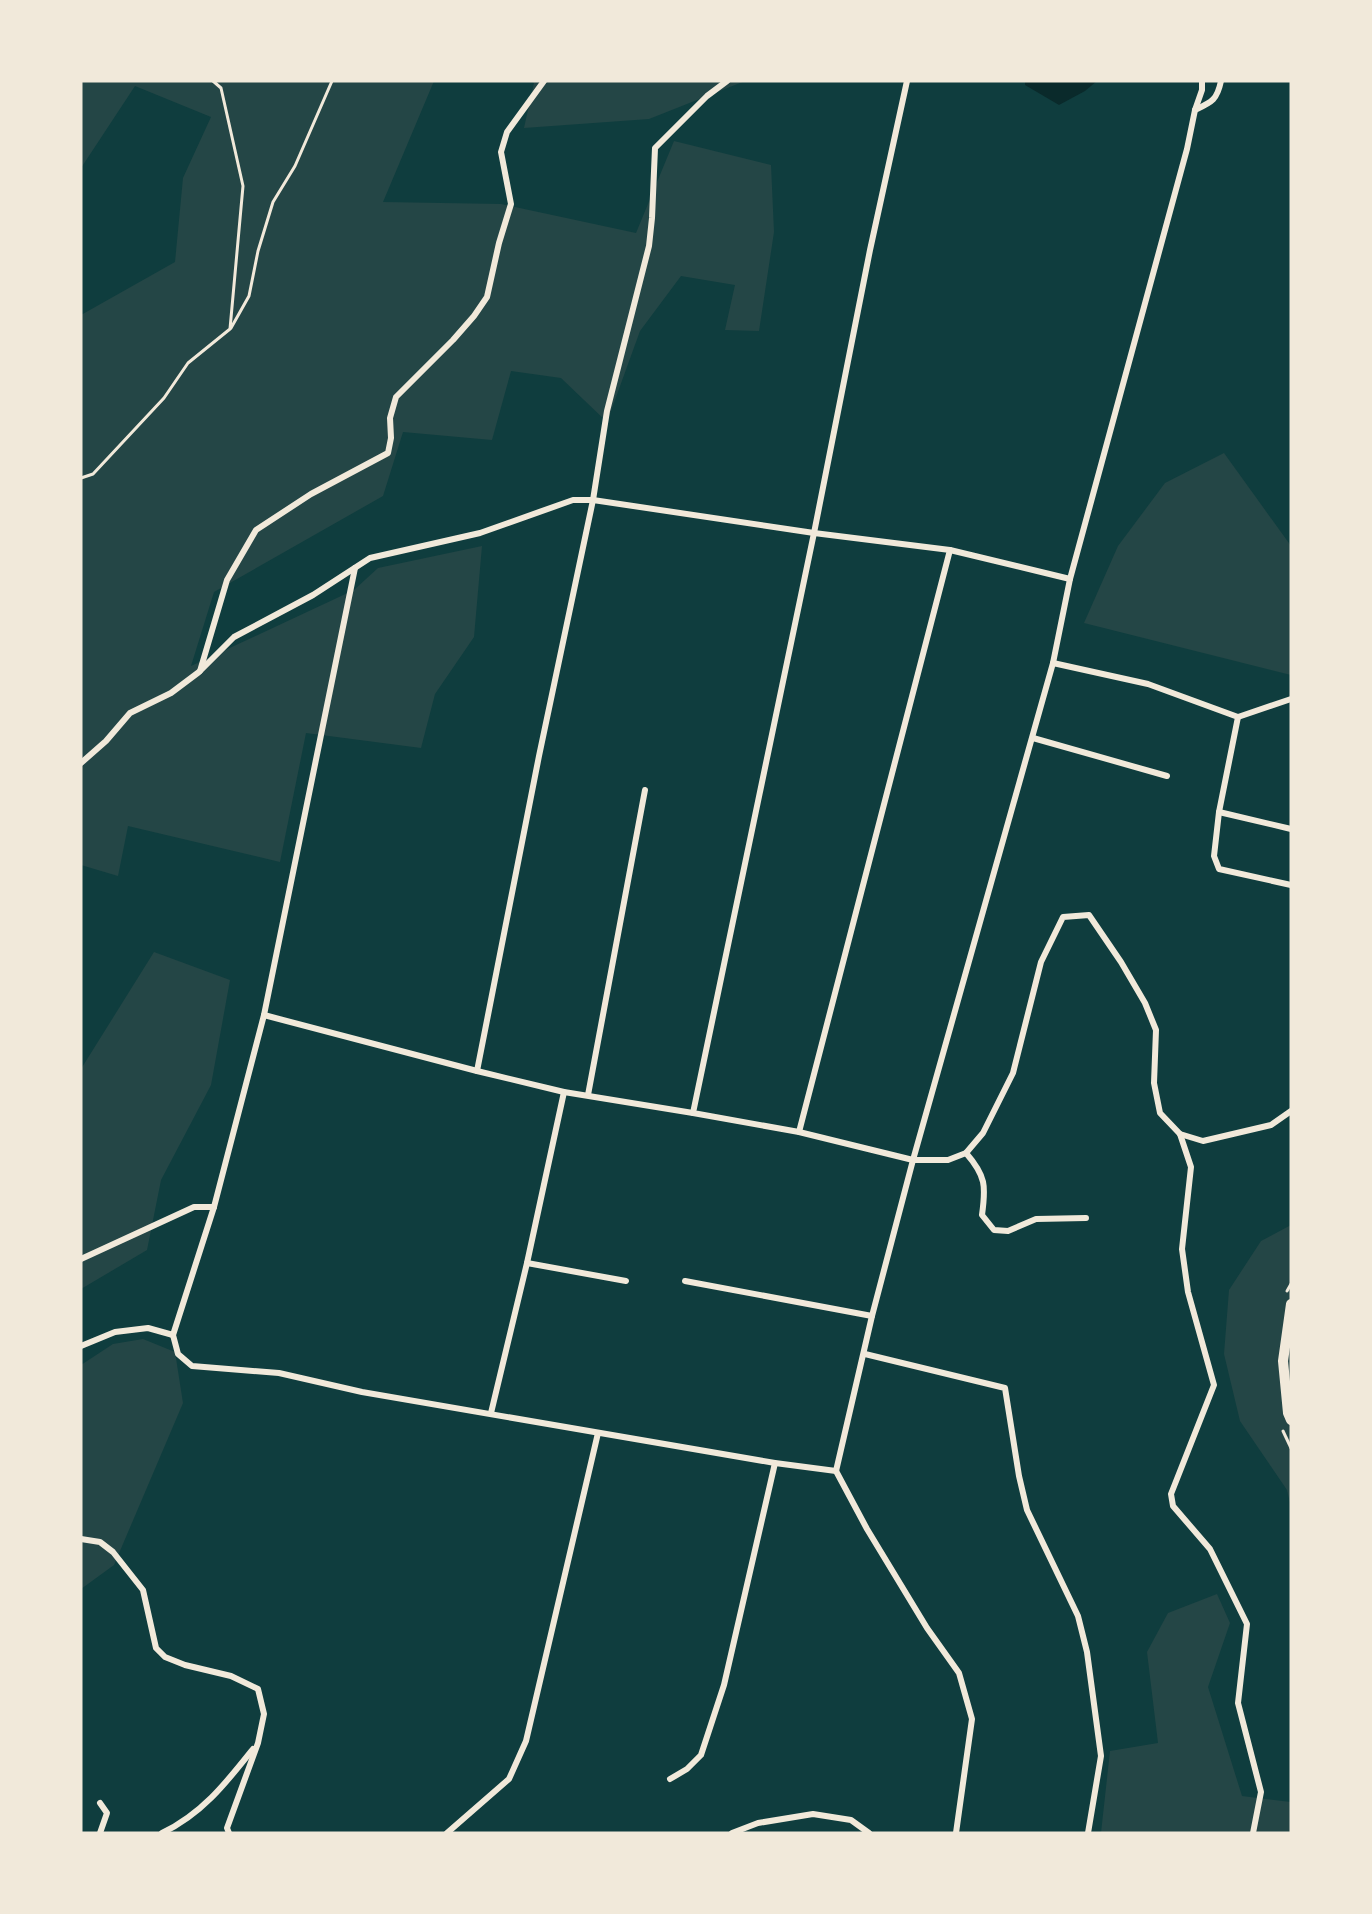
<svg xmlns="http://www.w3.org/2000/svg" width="1372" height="1914" font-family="Merriweather,serif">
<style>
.green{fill:#244646}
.water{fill:#0a2a2b}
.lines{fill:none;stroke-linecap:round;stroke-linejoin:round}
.path{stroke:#f1e9da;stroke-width:3}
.minor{stroke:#f1e9da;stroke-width:6}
.tertiary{stroke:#f1e9da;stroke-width:10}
</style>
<rect width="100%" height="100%" fill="#0f3d3e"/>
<!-- green -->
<g class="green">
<path d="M 81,81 L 434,81 L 383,202 L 501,204 L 636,233 L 674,141 L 771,165 L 774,232 L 759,331 L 725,330 L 735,285 L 681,276 L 640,331 L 607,422 L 561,378 L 511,371 L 492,440 L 403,432 L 383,496 L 214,592 L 191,666 L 354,590 L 378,568 L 482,546 L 474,637 L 435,694 L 421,748 L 306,733 L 280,862 L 128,826 L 118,876 L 81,865 L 81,315 L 175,262 L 183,178 L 211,117 L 135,86 L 81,168 Z"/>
<path d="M 531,81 L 745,81 L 649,119 L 524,128 L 534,83 Z"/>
<path d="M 1224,453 L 1291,546 L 1291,675 L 1084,623 L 1118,546 L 1165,483 Z"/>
<path d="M 154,952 L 230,980 L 211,1085 L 161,1180 L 147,1250 L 81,1289 L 81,1069 Z"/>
<path d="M 1291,1225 L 1291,1507 L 1287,1490 L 1240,1421 L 1224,1354 L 1229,1290 L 1261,1241 Z"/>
<path d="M 143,1339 L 175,1352 L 183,1403 L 114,1565 L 81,1589 L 81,1365 L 113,1344 Z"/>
<path d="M 1217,1594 L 1230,1623 L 1208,1687 L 1242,1796 L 1291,1802 L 1291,1833 L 1101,1833 L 1110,1751 L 1158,1743 L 1147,1652 L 1168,1613 Z"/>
</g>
<!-- water -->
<path class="water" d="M 1025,81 L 1097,81 L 1085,91 L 1059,105 L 1025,85 Z"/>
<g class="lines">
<!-- path -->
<g class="path">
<path d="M 231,328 L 249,296 L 258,251 L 273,202 L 295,166 L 332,81"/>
<path d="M 81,478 L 93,474 L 164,398 L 188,363 L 230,329 L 243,186 L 221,88 L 213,81"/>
<path d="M 1287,1291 L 1291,1284"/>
<path d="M 1283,1431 L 1291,1448"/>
</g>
<!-- minor -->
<g class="minor">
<path d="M 907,81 L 870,250 L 814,533 L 693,1113 L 799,1132 L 913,1160 L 948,1160 L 966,1153 L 983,1133 L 1013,1073 L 1041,962 L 1063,917 L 1089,915 L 1121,962 L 1145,1003 L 1156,1030 L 1154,1083 L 1160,1113 L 1180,1134 L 1203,1141 L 1271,1125 L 1291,1111"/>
<path d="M 1195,110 C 1212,102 1217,100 1221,81"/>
<path d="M 355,568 L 264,1015 L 214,1207 L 173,1335 L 178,1354 L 192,1366 L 279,1373 L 362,1392 L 775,1463 L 836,1471 L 872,1316 L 913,1160 L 1053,663 L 1070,579 L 1187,149 L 1195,110 L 1202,90 L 1202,81"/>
<path d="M 1053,663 L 1148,684 L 1238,717 L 1219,812 L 1214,856 L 1219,869 L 1291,885"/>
<path d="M 200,671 L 227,580 L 256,530 L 311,494 L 388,453 L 391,438 L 390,418 L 396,397 L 453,340 L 474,316 L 487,297 L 499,243 L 511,204 L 501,152 L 507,132 L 544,81"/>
<path d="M 1238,717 L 1291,699"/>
<path d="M 1033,738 L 1167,776"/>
<path d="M 81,763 L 106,741 L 130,713 L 171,693 L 199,672 L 234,637 L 313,595 L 370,558 L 480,533 L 573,500 L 593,500 L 814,533 L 950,550 L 1070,579"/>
<path d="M 1219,812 L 1291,829"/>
<path d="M 264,1015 L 477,1071 L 564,1092 L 693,1113"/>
<path d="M 477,1071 L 539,756 L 593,500 L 607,411 L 649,246 L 652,218 L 655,148 L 707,96 L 727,81"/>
<path d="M 588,1095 L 645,790"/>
<path d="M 799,1132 L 950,550"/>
<path d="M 1180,1134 L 1191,1167 L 1182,1249 L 1188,1292 L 1214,1385 L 1171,1494 L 1173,1506 L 1210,1549 L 1247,1624 L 1238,1703 L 1261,1792 L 1253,1833"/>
<path d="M 966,1153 C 986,1176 986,1186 982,1215 L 994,1230 L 1008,1231 L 1036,1219 L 1086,1218"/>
<path d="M 81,1259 L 194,1207 L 214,1207"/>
<path d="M 527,1263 L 626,1281"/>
<path d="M 685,1281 L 872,1316"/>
<path d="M 81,1346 L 115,1332 L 148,1328 L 173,1335"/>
<path d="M 865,1354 L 1005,1388 L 1019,1476 L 1027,1510 L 1078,1616 L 1087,1652 L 1101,1756 L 1088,1833"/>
<path d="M 491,1413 L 527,1263 L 564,1092"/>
<path d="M 836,1471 L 867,1529 L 927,1628 L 959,1673 L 972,1719 L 956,1833"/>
<path d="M 81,1539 L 100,1542 L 113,1552 L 143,1590 L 156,1648 L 165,1657 L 185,1665 L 231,1676 L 258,1689 L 264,1714 L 258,1743 L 227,1828 L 229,1833"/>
<path d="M 670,1779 L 687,1769 L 701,1755 L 724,1685 L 775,1463"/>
<path d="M 100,1803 L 107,1813 L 100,1833"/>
<path d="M 162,1833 C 202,1814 226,1783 253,1749"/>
<path d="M 447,1833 L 509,1779 L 526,1741 L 598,1433"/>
<path d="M 732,1833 L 758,1823 L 813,1814 L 851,1820 L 869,1833"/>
</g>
<!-- tertiary -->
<path class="tertiary" d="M 1291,1304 L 1283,1361 L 1288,1413 L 1291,1420"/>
</g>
<!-- border -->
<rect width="1372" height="1914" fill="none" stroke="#f1e9da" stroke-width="165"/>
</svg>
